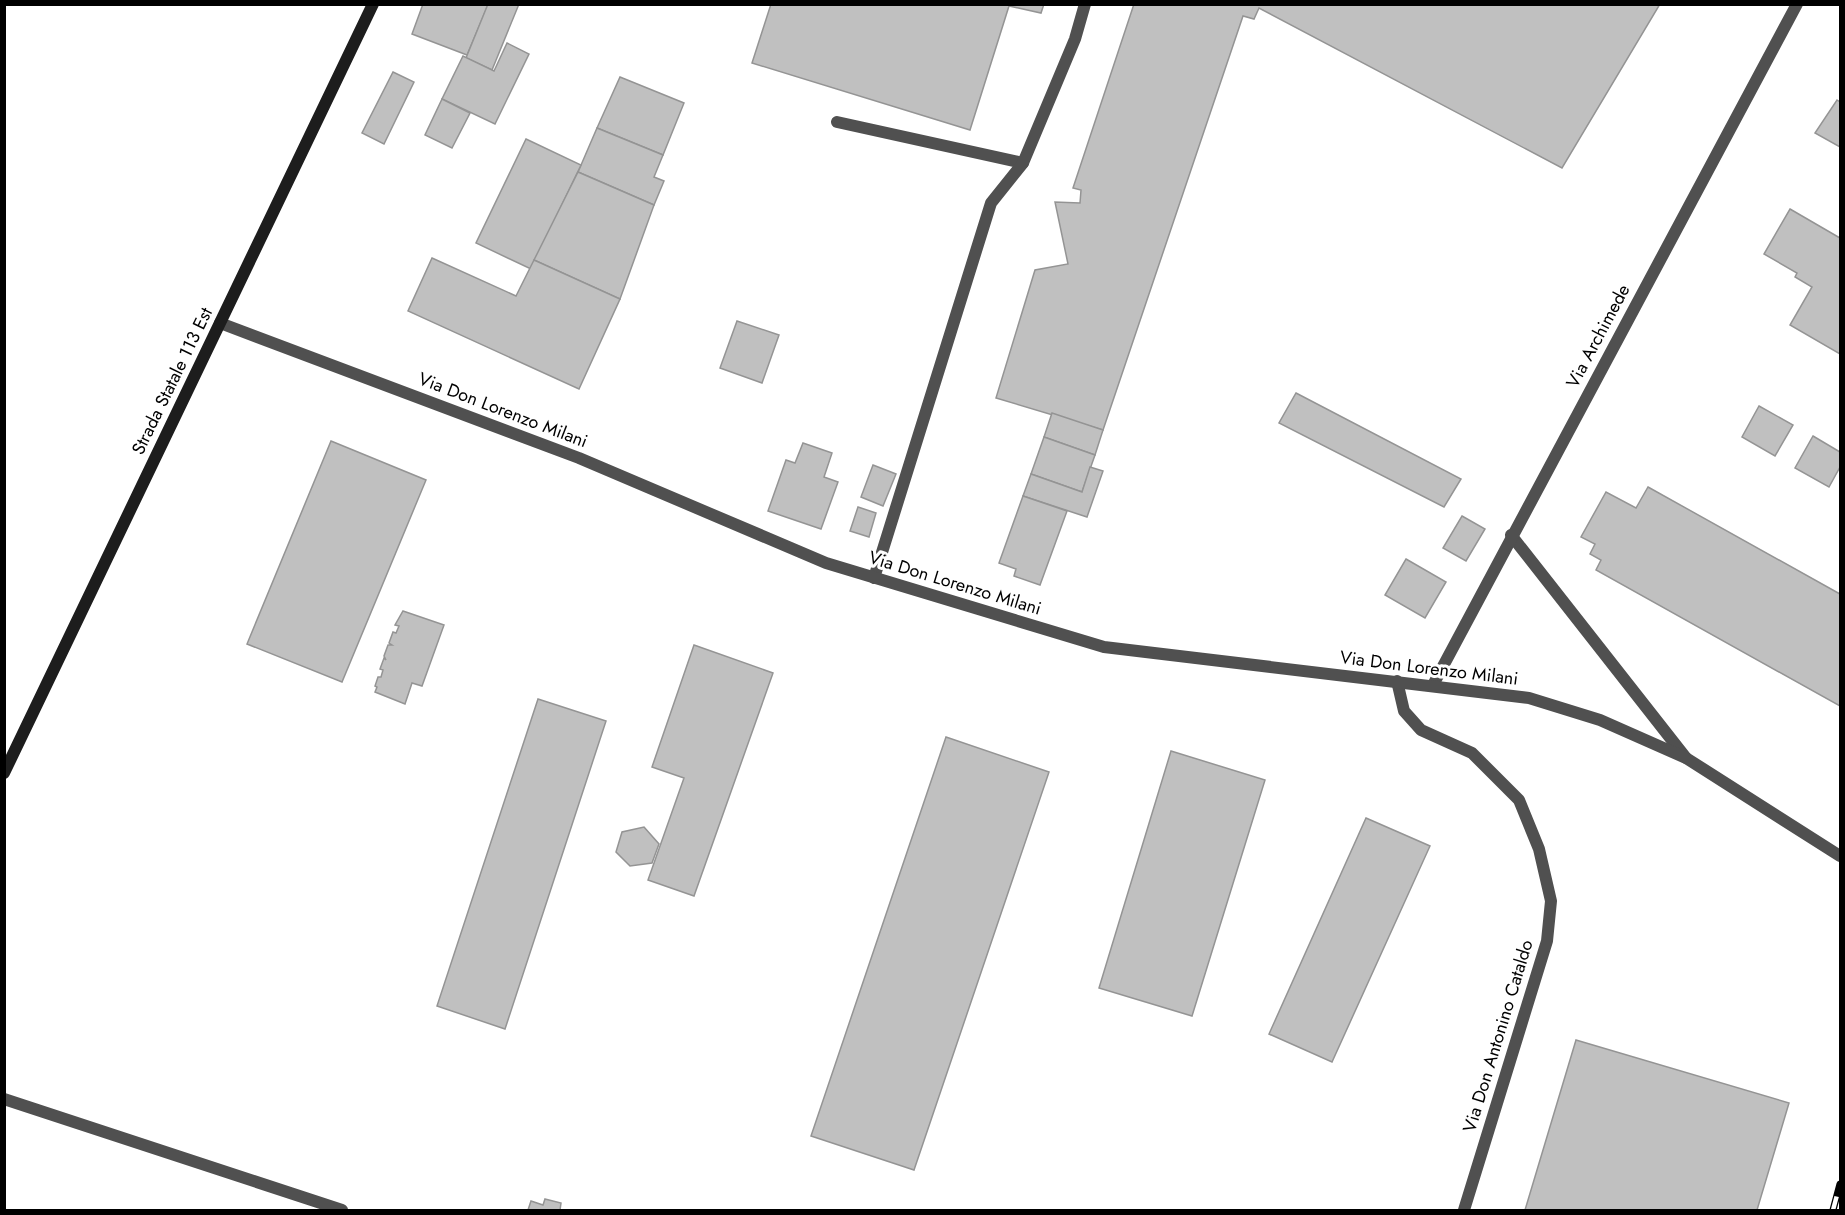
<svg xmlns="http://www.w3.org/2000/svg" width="1845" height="1215" font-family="Jost,sans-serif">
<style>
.building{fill:#c0c0c0;stroke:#949494;stroke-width:1.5}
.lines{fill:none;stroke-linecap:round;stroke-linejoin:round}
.minor{stroke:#505050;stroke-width:12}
.tertiary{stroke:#505050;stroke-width:12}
.secondary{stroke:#1d1d1d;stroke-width:12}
.rail-casing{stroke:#000;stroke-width:7}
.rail{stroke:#fff;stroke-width:4.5;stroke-dasharray:14;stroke-linecap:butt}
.labels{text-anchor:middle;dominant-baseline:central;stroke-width:6;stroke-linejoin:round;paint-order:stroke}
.street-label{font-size:18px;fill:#000;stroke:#fff}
</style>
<rect width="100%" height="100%" fill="#fff"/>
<!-- building -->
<g class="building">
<path d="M 423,4 L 488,5 L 467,55 L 412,34 Z"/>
<path d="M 519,4 L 492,70 L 466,58 L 488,4 Z"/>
<path d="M 771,4 L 1044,4 L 1041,13 L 1009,6 L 970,130 L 752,63 Z"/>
<path d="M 1134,4 L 1660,4 L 1562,168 L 1259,8 L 1254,19 L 1243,16 L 1103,430 L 996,398 L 1035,270 L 1068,264 L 1055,202 L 1080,203 L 1081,190 L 1073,188 Z"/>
<path d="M 507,43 L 529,54 L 495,124 L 442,99 L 463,56 L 494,71 Z"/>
<path d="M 393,72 L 414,82 L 384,144 L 362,133 Z"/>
<path d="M 620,77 L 684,103 L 663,155 L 597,128 Z"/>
<path d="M 442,99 L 470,113 L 452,148 L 425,135 Z"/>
<path d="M 1837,100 L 1840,102 L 1840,147 L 1815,133 Z"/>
<path d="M 597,128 L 663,155 L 654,177 L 664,181 L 654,205 L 578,172 Z"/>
<path d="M 526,139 L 581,165 L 531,269 L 476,243 Z"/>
<path d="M 578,172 L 654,205 L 620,299 L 534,260 Z"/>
<path d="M 1790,209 L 1840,238 L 1840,354 L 1790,325 L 1812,287 L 1795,277 L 1797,273 L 1764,254 Z"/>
<path d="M 432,258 L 516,296 L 534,260 L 620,299 L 579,389 L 408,311 Z"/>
<path d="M 737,321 L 779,335 L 762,383 L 720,368 Z"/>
<path d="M 1296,393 L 1461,479 L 1444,507 L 1279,423 Z"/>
<path d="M 1759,406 L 1793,425 L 1775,456 L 1742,437 Z"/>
<path d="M 1052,413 L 1103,430 L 1095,455 L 1044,437 Z"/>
<path d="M 1813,436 L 1840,452 L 1840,467 L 1829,487 L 1795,468 Z"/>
<path d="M 1044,437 L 1095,455 L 1082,492 L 1031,474 Z"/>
<path d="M 331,441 L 426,480 L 342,682 L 247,644 Z"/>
<path d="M 803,443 L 832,453 L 824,477 L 838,482 L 821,529 L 768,511 L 786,460 L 795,463 Z"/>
<path d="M 873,465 L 896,474 L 883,506 L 861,497 Z"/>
<path d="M 1090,467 L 1103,471 L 1087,517 L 1023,496 L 1031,474 L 1082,492 Z"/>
<path d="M 1648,487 L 1840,594 L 1840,706 L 1596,570 L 1601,560 L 1590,554 L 1595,544 L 1581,537 L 1606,492 L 1636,508 Z"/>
<path d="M 1023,496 L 1067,511 L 1040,585 L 1014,576 L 1016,569 L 999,563 Z"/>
<path d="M 858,507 L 876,513 L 869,537 L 850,531 Z"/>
<path d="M 1462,516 L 1485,529 L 1466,561 L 1443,548 Z"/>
<path d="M 1406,559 L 1446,582 L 1425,618 L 1385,595 Z"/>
<path d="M 403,611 L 444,625 L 422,686 L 412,683 L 405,704 L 375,692 L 377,687 L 375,686 L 378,677 L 381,677 L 383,670 L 380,669 L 384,658 L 386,660 L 384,656 L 388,645 L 392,645 L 389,643 L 393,632 L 396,633 L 399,626 L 395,625 Z"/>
<path d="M 694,645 L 773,673 L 694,896 L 648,880 L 684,778 L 652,767 Z"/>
<path d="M 538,699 L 606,721 L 505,1029 L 437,1006 Z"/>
<path d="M 946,737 L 1049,772 L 914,1170 L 811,1136 Z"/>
<path d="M 1171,751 L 1265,780 L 1192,1016 L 1099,988 Z"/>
<path d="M 1366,818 L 1430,846 L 1332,1062 L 1269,1034 Z"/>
<path d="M 644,827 L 659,844 L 652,863 L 630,866 L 616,852 L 622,832 Z"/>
<path d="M 1576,1040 L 1789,1103 L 1757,1210 L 1525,1210 Z"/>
<path d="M 545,1199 L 561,1203 L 560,1210 L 528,1210 L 531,1201 L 543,1205 Z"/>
</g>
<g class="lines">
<!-- minor -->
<g class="minor">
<path d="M 837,122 L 1023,163"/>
<path d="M 1511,535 L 1686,758"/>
<path d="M 874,578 L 991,203 L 1023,163 L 1075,39 L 1085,4"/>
<path d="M 1397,681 L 1404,711 L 1421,730 L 1472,753 L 1519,800 L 1539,849 L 1551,901 L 1547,941 L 1464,1210"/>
<path d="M 1433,685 L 1797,4"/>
<path d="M 4,1099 L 342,1210"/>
</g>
<!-- tertiary -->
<path class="tertiary" d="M 220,323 L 579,458 L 826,563 L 1104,647 L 1529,698 L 1600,720 L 1686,758 L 1840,856"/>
<!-- secondary -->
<path class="secondary" d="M 4,773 L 373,4"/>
<!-- rail casing -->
<g class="rail-casing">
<path id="rail" d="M 1833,1210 L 1840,1184"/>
</g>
<!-- rail -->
<use href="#rail" class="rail"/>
</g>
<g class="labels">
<!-- street labels -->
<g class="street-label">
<text transform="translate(1598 336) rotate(-62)">Via Archimede</text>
<text transform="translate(172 381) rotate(-64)">Strada Statale 113 Est</text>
<text transform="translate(503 410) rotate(21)">Via Don Lorenzo Milani</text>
<text transform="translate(955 583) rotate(17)">Via Don Lorenzo Milani</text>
<text transform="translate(1429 668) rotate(7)">Via Don Lorenzo Milani</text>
<text transform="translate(1498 1036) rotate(-73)">Via Don Antonino Cataldo</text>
</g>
</g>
<!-- border -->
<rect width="1845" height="1215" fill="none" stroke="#000000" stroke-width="12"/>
</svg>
